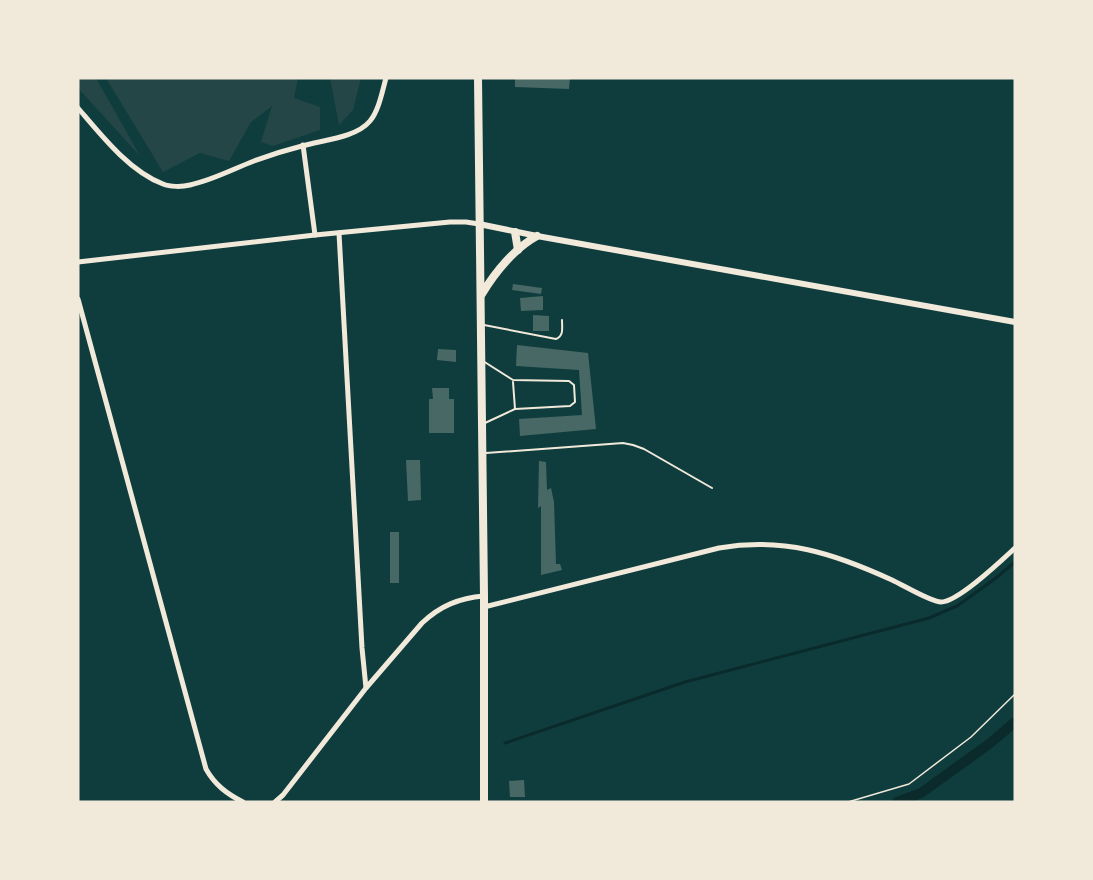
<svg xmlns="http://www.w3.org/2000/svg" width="1093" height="880" font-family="Barlow,sans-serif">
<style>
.green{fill:#244646}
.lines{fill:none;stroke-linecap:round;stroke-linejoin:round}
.stream{stroke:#0a2a2b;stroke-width:3}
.canal{stroke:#0a2a2b;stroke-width:10}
.building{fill:#486865}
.path{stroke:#f1e9da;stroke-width:1.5}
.service{stroke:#f1e9da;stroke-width:2}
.minor{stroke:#f1e9da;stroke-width:5}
.tertiary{stroke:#f1e9da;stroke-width:6}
.secondary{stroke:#f1e9da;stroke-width:8}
</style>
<rect width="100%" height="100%" fill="#0f3d3e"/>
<!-- green -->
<g class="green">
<path d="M 78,78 L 96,78 L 140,156 L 78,88 Z"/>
<path d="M 106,78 L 298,78 L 294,98 L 320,107 L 320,130 L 273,146 L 261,142 L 272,106 L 251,122 L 229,161 L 200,153 L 163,172 Z"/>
<path d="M 330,78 L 361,78 L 353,110 L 339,125 Z"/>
</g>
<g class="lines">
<!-- stream -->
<path class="stream" d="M 505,743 L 685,682 L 929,618 L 957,606 L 996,578 L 1015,562"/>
<!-- canal -->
<path class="canal" d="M 897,802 L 921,793 L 989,744 L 1015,722"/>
</g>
<!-- building -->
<g class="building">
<path d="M 515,78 L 570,78 L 569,89 L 515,87 Z"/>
<path d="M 513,284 L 542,288 L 541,294 L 512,290 Z"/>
<path d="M 543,296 L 543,310 L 521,311 L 520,298 Z"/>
<path d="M 533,315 L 549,316 L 549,331 L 533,331 Z"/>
<path d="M 517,345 L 588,353 L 596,429 L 520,436 L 519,419 L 582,415 L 579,370 L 516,366 Z"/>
<path d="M 438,349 L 456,350 L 456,362 L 437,360 Z"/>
<path d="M 432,388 L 449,388 L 449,399 L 454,399 L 454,433 L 429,433 L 429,399 L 433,399 Z"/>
<path d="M 406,460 L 420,460 L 421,500 L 408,501 Z"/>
<path d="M 539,461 L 546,462 L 547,490 L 551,488 L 554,502 L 556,564 L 560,564 L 562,570 L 541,575 L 541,506 L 538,508 Z"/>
<rect x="390" y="532" width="9" height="51"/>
<path d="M 524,780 L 525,797 L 510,797 L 509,781 Z"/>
</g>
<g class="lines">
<!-- path -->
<path class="path" d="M 848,802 L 909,784 L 971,737 L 1015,694"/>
<!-- service -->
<g class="service">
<path d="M 484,325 L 556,339 C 564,336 562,328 562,320"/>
<path d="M 483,361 L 513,380 L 569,381 L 574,385 L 575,402 L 570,406 L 515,409 L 485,423"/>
<path d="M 513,382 L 515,409"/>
<path d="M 486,453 L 623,443 L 633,445 L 644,449 L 712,488"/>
</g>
<!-- minor -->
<g class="minor">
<path d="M 78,108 C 101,135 129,171 163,184 C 170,187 182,187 190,185 C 213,180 233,169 254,161 C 270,155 286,150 302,146 C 322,140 356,138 370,121 C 379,110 382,92 386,78"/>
<path d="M 303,145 L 315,235"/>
<path d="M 339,233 L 362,648 L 366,688"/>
<path d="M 78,262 L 315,235 L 450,222 L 466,222 L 479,224"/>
<path d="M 78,299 L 206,769 C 215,785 227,794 243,802"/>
<path d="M 484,607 L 719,548 C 784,537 833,553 892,580 C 903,585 931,602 941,602 C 958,602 1002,560 1015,548"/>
<path d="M 275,802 L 283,795 L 366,688 L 422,623 C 440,606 459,598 484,596"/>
</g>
<!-- tertiary -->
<path class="tertiary" d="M 479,224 L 537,236 L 1015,322"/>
<!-- secondary -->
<g class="secondary">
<path d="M 478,78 L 484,596 L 484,802"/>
<path d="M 515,232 L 518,250"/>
<path d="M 482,294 C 495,272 515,248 537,236"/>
</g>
</g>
<!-- border -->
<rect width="1093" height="880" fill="none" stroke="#f1e9da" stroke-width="159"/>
</svg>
